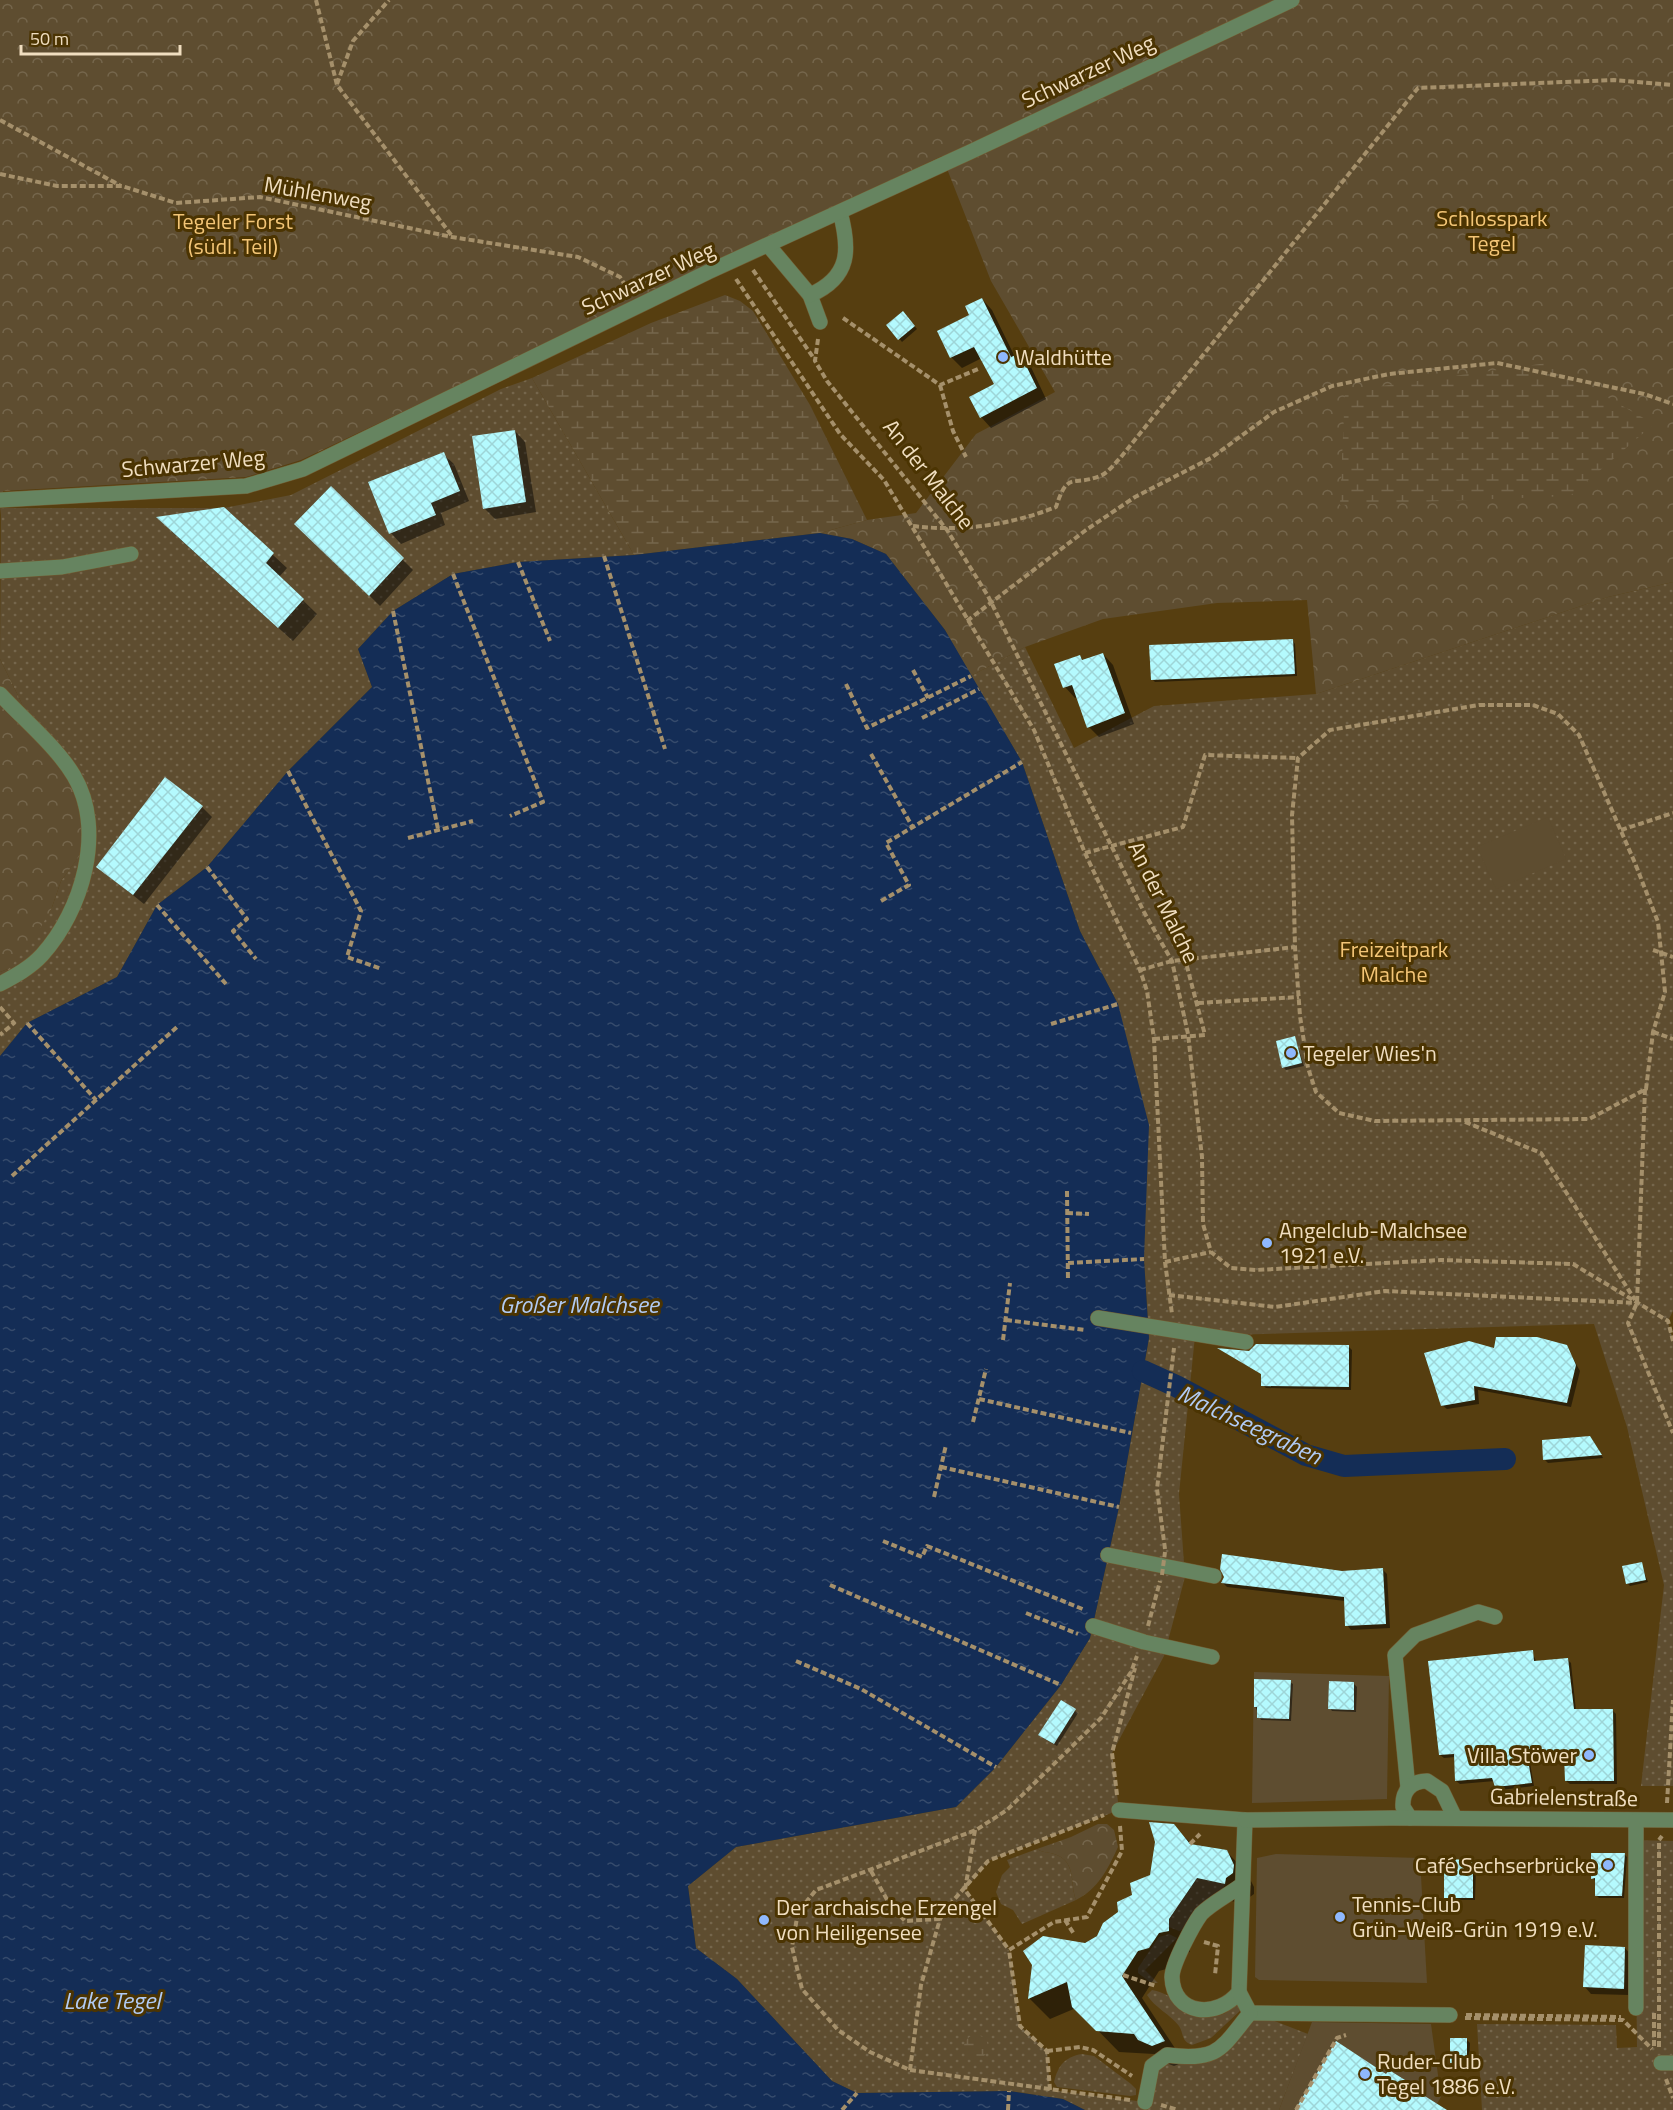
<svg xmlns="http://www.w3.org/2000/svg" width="1673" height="2110" font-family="'Titillium Web',sans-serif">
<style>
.grass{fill:url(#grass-dots)}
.forest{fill:url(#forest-crowns)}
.wetland{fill:url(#wetland-marsh)}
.pitch{fill:#5e4d30}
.water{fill:url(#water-ripples)}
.shadow{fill:#0007}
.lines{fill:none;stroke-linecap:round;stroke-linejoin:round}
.canal{stroke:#142d56;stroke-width:22}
.building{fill:url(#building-cross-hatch)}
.minor-casing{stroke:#725b30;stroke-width:16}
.path{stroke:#a5906b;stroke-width:4;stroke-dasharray:6 3;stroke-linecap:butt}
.minor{stroke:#668460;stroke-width:15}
.path-bridge{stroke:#a5906b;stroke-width:4;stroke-dasharray:6 3;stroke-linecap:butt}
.poi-dot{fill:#8fb8fd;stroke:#4b3402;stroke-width:2}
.labels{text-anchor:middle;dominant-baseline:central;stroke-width:6;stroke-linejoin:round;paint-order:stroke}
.street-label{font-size:22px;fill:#f0dec0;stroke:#4b3402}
.park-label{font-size:22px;fill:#f3c576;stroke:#4b3402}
.poi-label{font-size:22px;fill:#f0dec0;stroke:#4b3402;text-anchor:start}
.water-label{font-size:24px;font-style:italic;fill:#b1cbf5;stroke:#4b3402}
</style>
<defs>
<pattern id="grass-dots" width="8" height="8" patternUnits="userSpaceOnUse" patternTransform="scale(1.5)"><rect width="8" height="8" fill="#5e4d30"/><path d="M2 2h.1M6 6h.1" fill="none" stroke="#75664c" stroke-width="1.8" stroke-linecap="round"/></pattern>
<pattern id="forest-crowns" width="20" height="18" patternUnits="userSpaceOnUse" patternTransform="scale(1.5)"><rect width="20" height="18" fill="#5e4d30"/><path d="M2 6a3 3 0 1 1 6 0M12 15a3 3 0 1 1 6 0" fill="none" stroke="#75664c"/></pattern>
<pattern id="wetland-marsh" width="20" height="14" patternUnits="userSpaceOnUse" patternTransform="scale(1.5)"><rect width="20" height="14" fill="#5e4d30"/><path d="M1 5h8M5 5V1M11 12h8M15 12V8" fill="none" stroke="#75664c"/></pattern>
<pattern id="water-ripples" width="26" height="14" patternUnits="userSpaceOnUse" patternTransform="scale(1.5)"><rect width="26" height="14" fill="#142d56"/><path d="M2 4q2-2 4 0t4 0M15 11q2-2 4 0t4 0" fill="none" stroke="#364b6c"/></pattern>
<pattern id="building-cross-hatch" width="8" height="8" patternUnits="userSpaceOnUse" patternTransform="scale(1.5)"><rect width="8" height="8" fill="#b4fafe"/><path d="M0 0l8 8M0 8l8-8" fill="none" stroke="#9ed5d7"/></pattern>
</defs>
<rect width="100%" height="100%" fill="#563e10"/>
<!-- grass -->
<g class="grass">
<path d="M 532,378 L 634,555 L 518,562 L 453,574 L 393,611 L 358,649 L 372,687 L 288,771 L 207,867 L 157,905 L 117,977 L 27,1023 L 0,1056 L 0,972 L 8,969 L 51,910 L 61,881 L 100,827 L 27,714 L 0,659 L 1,508 L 224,508 L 291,495 L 501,389 Z"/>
<path d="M 1673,582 L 1673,1311 L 1668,1321 L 1673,1341 L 1673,1786 L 1641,1786 L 1664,1585 L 1627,1427 L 1594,1324 L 1195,1336 L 1179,1494 L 1185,1577 L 1164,1656 L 1112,1753 L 1119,1810 L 988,1861 L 965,1890 L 1009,1950 L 1020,2026 L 1047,2051 L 1050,2090 L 1145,2102 L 1152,2066 L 1194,2058 L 1254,2013 L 1308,2034 L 1279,2110 L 1085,2110 L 1063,2099 L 1009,2091 L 857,2093 L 832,2081 L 737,1979 L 696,1948 L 688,1886 L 736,1847 L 956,1807 L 996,1767 L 1061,1685 L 1090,1638 L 1119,1507 L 1149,1338 L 1144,1259 L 1118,1004 L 1080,931 L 1022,762 L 971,676 L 1025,647 L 1074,748 L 1154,706 L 1316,694 L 1608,597 Z"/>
<path d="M 1635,1840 L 1673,1841 L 1673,2110 L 1482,2110 L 1477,2024 L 1616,2025 L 1617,2048 L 1637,2047 Z"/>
<path d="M 1037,1849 C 1042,1853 1052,1852 1059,1856 C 1076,1865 1070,1885 1076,1900 L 1022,1924 L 1013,1910 L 1001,1904 L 996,1892 L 1002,1875 L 1010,1867 L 1007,1860 Z"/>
<path d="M 1192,1877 L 1225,1884 L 1223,1889 L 1202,1903 L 1186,1929 L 1179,1931 L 1169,1927 L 1169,1919 Z"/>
<path d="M 1169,1934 L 1177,1938 L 1145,1970 L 1158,1983 L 1150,1982 L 1138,1973 L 1138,1968 L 1159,1937 Z"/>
<path d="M 1152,1990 C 1187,1997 1204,2036 1239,2003 L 1242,2009 L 1211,2038 L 1192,2045 C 1181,2041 1184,2034 1179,2026 C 1170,2014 1155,2008 1147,1995 Z"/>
<path d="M 1082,2054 L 1094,2056 L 1131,2084 L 1136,2089 L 1136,2095 L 1130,2096 L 1057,2087 L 1054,2082 C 1058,2065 1065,2057 1082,2054 Z"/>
</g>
<!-- forest -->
<g class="forest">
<path d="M 0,0 L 1673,0 L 1673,582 L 1608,597 L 1316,694 L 1307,600 L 1217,603 L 1103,619 L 1025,647 L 971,676 L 945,630 L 886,554 L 852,539 L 820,533 L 867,520 L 916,513 L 976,434 L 1055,392 L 991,281 L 942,156 L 301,460 L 246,477 L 3,491 L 0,515 Z"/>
<path d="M 0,659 L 27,714 L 82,767 L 100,828 L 61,881 L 51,910 L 30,945 L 8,969 L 0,972 Z"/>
<path d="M 1098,1824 L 1107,1824 L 1114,1830 L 1118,1847 C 1108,1869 1098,1889 1076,1900 C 1070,1884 1076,1865 1059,1856 C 1052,1852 1042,1853 1037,1849 L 1071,1837 Z"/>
</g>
<!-- wetland -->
<g class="wetland">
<path d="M 725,295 L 740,301 L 753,311 L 810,405 L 867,520 L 820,533 L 634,555 L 532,378 L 651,323 Z"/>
<path d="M 1547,363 L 1654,424 L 1570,496 L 1340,505 L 1345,391 Z"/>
<circle cx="976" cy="2047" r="12"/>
</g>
<!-- pitch -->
<g class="pitch">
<path d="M 1548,817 L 1566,859 L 1496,889 L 1477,847 Z"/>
<path d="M 1254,1672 L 1389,1676 L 1387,1799 L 1252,1803 Z"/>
<path d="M 1276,1854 L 1420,1858 L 1427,1983 L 1259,1980 L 1255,1977 L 1257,1858 Z"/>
<path d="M 1312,2022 L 1431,2024 L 1441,2097 L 1433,2110 L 1279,2110 Z"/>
</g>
<!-- water -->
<path class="water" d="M 820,533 L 852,539 L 886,554 L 945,630 L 1022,762 L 1080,931 L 1118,1004 L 1149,1125 L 1144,1259 L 1149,1338 L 1119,1507 L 1090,1638 L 1061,1685 L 996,1767 L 956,1807 L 736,1847 L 688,1886 L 696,1948 L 737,1979 L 832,2081 L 857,2093 L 1009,2091 L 1063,2099 L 1085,2110 L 0,2110 L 0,1056 L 27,1023 L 117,977 L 157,905 L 207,867 L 288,771 L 372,687 L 358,649 L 393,611 L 453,574 L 518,562 L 634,555 Z"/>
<!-- shadow -->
<g class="shadow">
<path d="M 982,299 L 992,310 L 1015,357 L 1020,354 L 1030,365 L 1046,399 L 991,428 L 981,417 L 996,385 L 982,358 L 962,368 L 951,357 Z"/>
<path d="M 903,313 L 917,329 L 902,342 L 888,325 Z"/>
<path d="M 515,431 L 525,442 L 536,512 L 495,519 L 484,508 Z"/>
<path d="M 443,454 L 454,464 L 469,501 L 441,513 L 445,525 L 401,544 L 391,533 L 370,483 Z"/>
<path d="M 331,488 L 413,570 L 380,606 L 297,524 Z"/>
<path d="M 223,509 L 287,568 L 279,577 L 317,614 L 293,641 L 171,531 Z"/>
<path d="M 1293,641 L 1295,644 L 1297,676 L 1155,682 L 1152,679 Z"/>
<path d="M 1103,654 L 1113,665 L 1134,724 L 1099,737 L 1089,727 L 1078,697 L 1075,698 L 1065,687 L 1056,664 L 1079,656 L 1084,661 Z"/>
<path d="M 202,807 L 212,817 L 144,904 L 98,867 Z"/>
<path d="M 1295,1038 L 1304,1066 L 1286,1070 L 1283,1067 Z"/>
<path d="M 1566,1346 L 1580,1371 L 1571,1407 L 1478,1390 L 1479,1404 L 1447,1409 L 1442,1405 L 1495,1349 Z"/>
<path d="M 1349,1347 L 1352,1350 L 1351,1390 L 1266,1388 L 1263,1385 L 1263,1374 L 1221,1350 L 1250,1353 Z"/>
<path d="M 1593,1441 L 1603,1458 L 1548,1463 L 1545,1460 Z"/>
<path d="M 1641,1564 L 1648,1582 L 1630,1586 L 1627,1583 Z"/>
<path d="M 1383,1570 L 1387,1574 L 1390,1628 L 1351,1630 L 1347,1625 L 1345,1601 L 1227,1587 L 1223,1583 Z"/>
<path d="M 1532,1652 L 1537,1663 L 1567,1659 L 1571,1663 L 1576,1711 L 1612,1710 L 1616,1714 L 1617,1784 L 1570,1784 L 1566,1781 L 1566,1758 L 1529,1757 L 1534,1786 L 1500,1790 L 1495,1781 L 1460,1784 L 1456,1781 L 1455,1757 L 1444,1758 L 1440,1755 Z"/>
<path d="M 1290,1682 L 1293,1684 L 1291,1721 L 1261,1720 L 1255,1706 Z"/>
<path d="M 1354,1684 L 1357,1687 L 1356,1712 L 1332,1711 L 1330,1708 Z"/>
<path d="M 1061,1702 L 1078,1713 L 1057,1746 L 1043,1738 Z"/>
<path d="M 1173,1826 L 1194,1846 L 1226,1851 L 1247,1873 L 1254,1887 L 1254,1894 L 1247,1899 L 1245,1904 L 1218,1898 L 1189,1940 L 1190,1952 L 1180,1954 L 1170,1968 L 1159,1971 L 1142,1998 L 1184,2062 L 1174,2066 L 1161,2061 L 1154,2054 L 1119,2052 L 1076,2008 L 1050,2019 L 1030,1999 L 1034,1965 L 1098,1937 L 1151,1876 Z"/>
<path d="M 1624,1854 L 1627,1857 L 1624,1898 L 1599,1898 L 1596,1895 L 1596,1882 L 1593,1878 Z"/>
<path d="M 1473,1861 L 1476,1864 L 1475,1900 L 1448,1900 L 1445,1897 Z"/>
<path d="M 1625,1948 L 1631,1955 L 1630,1995 L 1591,1994 L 1585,1987 Z"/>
<path d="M 1467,2040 L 1470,2043 L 1469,2065 L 1454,2065 L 1452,2062 Z"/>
</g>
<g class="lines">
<!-- canal -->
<path class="canal" d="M 1143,1371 L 1176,1386 L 1306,1455 L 1344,1466 L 1505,1459"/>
</g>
<!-- building -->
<g class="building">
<path d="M 982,298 L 1011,357 L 1020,353 L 1037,388 L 980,418 L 969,397 L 994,384 L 974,347 L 950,358 L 937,331 L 969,315 L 965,306 Z"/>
<path d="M 903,311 L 915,326 L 898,340 L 886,325 Z"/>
<path d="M 515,430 L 526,502 L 483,509 L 472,436 Z"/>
<path d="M 444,452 L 460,491 L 431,503 L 436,515 L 389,534 L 368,482 Z"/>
<path d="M 331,486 L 404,558 L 369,596 L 294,524 Z"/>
<path d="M 224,507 L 274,553 L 266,563 L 304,599 L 278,628 L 156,517 Z"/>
<path d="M 1293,639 L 1295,674 L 1151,680 L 1149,645 Z"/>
<path d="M 1103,653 L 1125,713 L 1087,728 L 1072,685 L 1063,688 L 1054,664 L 1080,655 L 1082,660 Z"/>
<path d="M 165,777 L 203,806 L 133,895 L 96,867 Z"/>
<path d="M 1295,1036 L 1302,1063 L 1282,1068 L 1276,1041 Z"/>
<path d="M 1496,1337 L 1537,1337 L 1567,1345 L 1576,1365 L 1567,1403 L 1474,1386 L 1475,1400 L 1441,1406 L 1424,1353 L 1469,1341 L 1494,1348 Z"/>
<path d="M 1256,1344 L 1349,1345 L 1349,1387 L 1261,1386 L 1261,1374 L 1217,1348 L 1249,1351 Z"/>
<path d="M 1590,1436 L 1602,1455 L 1543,1460 L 1542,1440 Z"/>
<path d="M 1222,1554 L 1342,1571 L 1383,1568 L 1386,1624 L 1345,1626 L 1344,1597 L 1221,1583 L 1224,1577 L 1220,1569 Z"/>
<path d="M 1642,1562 L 1646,1580 L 1626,1584 L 1622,1566 Z"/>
<path d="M 1533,1650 L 1534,1661 L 1568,1658 L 1574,1709 L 1613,1709 L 1614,1781 L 1565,1781 L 1564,1755 L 1527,1754 L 1532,1783 L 1495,1787 L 1492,1778 L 1455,1781 L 1454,1754 L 1439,1755 L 1428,1661 Z"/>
<path d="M 1254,1679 L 1291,1680 L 1289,1719 L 1257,1718 L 1257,1707 L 1254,1707 Z"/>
<path d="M 1329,1681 L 1354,1682 L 1354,1710 L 1328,1709 Z"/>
<path d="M 1061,1700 L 1076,1709 L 1054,1744 L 1038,1735 Z"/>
<path d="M 1149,1822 L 1174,1824 L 1190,1844 L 1227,1850 L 1234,1865 L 1233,1873 L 1226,1878 L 1225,1884 L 1197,1878 L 1169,1919 L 1169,1931 L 1159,1933 L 1149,1948 L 1138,1951 L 1122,1976 L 1165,2041 L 1152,2046 L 1138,2040 L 1134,2034 L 1096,2031 L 1072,2007 L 1067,1982 L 1028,1999 L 1032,1965 L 1023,1951 L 1043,1936 L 1085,1943 L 1097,1936 L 1103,1923 L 1118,1912 L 1117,1902 L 1132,1895 L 1130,1883 L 1150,1875 L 1155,1842 Z"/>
<path d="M 1591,1853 L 1625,1853 L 1622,1896 L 1595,1896 L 1595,1878 L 1591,1879 Z"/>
<path d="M 1444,1859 L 1473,1860 L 1473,1898 L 1444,1898 Z"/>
<path d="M 1585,1945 L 1625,1947 L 1624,1989 L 1583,1987 Z"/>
<rect x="1450" y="2038" width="17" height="25"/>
<path d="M 1336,2041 L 1386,2074 L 1389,2070 L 1405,2080 L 1404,2083 L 1447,2110 L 1295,2110 Z"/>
</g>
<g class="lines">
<!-- minor casing -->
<g class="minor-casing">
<g id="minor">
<path d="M 768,245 L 810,295 L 820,322"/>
<path d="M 810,295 C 851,277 850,249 840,212"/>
<path d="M 0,500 L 246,486 L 303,469 L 708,272 L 970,152 L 1292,0"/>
<path d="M 0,571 L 62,567 L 131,554"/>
<path d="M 0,694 C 23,719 57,747 74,776 C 106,831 82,911 42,955 C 30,968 15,976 0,984"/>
<path d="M 1098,1318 L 1246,1342"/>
<path d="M 1108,1555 L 1214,1576"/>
<path d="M 1093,1626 L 1144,1642 L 1212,1657"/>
<path d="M 1408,1788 L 1395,1655 L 1415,1635 L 1478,1612 L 1495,1617"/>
<path d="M 1119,1810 L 1245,1820 L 1239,1992 C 1218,2019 1173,2016 1172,1977 C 1172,1964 1193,1925 1201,1914 C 1212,1903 1230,1894 1243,1884"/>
<path d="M 1410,1818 L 1403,1807 C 1402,1791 1411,1781 1427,1781 L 1442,1791 L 1455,1818"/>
<path d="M 1245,1820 L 1392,1818 L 1673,1820"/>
<path d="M 1636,2008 L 1636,1821"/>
<path d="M 1250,2013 L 1450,2015"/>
<path d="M 1661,2063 L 1673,2063"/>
<path d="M 1145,2102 L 1152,2066 L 1167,2055 C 1219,2061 1220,2050 1250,2013 L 1239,1992"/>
</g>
</g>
<!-- path -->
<g class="path">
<path d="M 316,0 L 337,85 L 452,236"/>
<path d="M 337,84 L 353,41 L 389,0"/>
<path d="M 0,120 L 121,186"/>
<path d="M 0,174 L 57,186 L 122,186 L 176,203 L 260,197 L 452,237 L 578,257 L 620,277 L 630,293"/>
<path d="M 753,270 L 815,360"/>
<path d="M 736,279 L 840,434 L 884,480 L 1034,730 L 1085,853 L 1140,970 L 1147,991 L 1154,1039 L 1165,1262 L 1172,1314"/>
<path d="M 843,318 L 940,385 L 978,369"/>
<path d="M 818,339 L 815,361 L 827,381 L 947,530 L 988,596 L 1144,912 L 1172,961 L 1188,1034 L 1202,1157 L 1203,1224 L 1211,1252 L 1231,1268 L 1256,1270 L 1441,1260 L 1573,1264 L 1668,1321 L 1673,1341"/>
<path d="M 940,385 L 953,431 L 966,457"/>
<path d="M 913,526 C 962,532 1010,525 1056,507 C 1068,470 1072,487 1100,476 C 1108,473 1115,463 1121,457 L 1418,88 L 1614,80 L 1673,85"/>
<path d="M 604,556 L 665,749"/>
<path d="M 518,562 L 550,641"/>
<path d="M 453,574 L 543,802 L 510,816"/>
<path d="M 393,611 L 438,829"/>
<path d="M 967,621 L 1086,530 L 1135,497 L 1211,458 L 1274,412 L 1332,386 L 1389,374 L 1497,363 L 1644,394 L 1673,404"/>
<path d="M 913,670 L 928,698"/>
<path d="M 846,684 L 867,728 L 971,676"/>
<path d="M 1479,705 L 1533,705 L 1558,714 L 1579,735 L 1635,863 L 1658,922 L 1665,992 L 1653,1032 L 1646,1089 L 1589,1119 L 1375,1121 L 1339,1113 L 1316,1092 L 1308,1068 L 1300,1016 L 1295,947 L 1292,815 L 1298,758 L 1330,730 Z"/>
<path d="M 922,718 L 979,689"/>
<path d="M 871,754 L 912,826"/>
<path d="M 288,771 L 361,911 L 347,957 L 382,969"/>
<path d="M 1621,830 L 1673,813"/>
<path d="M 408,838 L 473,821"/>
<path d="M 1085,853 L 1183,827 L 1205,755 L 1298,758"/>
<path d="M 207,867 L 247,919 L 233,931 L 256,959"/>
<path d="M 881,901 L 909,885 L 886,843 L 1022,762"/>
<path d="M 157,905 L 226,984"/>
<path d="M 1653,950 L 1673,957"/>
<path d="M 1140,970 L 1172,961 L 1295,947"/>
<path d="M 1198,1003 L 1299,997"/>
<path d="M 0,1007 L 14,1023 L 0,1035"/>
<path d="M 27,1023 L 96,1100"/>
<path d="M 1051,1024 L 1118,1004"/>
<path d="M 1653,1032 L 1673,1039"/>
<path d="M 1154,1039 L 1205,1035 L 1185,959"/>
<path d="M 1645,1089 L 1637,1303 L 1628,1323 L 1673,1433"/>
<path d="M 1465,1122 L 1541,1153 L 1635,1300"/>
<path d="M 12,1176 L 178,1026"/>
<path d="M 1067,1191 L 1068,1281"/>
<path d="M 1067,1213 L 1089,1214"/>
<path d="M 1165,1262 L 1211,1252"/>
<path d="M 1068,1263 L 1144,1259"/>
<path d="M 1169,1295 L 1275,1307 L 1385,1291 L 1637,1303"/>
<path d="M 1006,1320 L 1085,1330"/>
<path d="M 1003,1340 L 1010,1283"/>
<path d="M 979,1399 L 1131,1433"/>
<path d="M 973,1422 L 986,1369"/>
<path d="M 941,1467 L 1119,1507"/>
<path d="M 934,1497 L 946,1445"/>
<path d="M 883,1541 L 922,1557 L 927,1546 L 1085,1610"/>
<path d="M 1165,1549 L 1157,1489 L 1174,1348"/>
<path d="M 830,1585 L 1061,1685"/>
<path d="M 1026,1613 L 1078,1634"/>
<path d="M 1148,1626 L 1160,1581"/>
<path d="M 796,1661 L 861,1689 L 996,1767"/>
<path d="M 1117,1795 L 1112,1753 L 1135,1668"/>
<path d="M 1667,1803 L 1673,1700"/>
<path d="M 975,1830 L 965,1890 L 1009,1950"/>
<path d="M 1190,1844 L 1200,1834"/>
<path d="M 871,1871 L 890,1905 L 905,1921 L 940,1919"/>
<path d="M 1065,1920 L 1074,1934"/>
<path d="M 1204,1942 L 1218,1946 L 1215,1975"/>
<path d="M 1123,1975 L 1156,1986"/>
<path d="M 1654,2013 L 1654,2048"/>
<path d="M 1466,2015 L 1621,2017"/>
<path d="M 1465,2018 L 1623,2020 L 1652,2049"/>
<path d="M 1659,2047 L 1659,1840 L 1662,1836"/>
<path d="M 1047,2051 L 1080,2047 L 1093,2050 L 1132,2076"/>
<path d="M 910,2070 L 921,1985 L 940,1919 L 951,1903 L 988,1861 L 1104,1815"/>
<path d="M 1666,2079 L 1673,2098"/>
<path d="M 1050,2090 L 1047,2051 L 1020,2026 L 1009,1950 L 1054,1922 L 1087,1917 L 1122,1851 L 1120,1826"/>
<path d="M 1130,2100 L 910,2070 L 870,2052 L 838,2030 L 802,1989 L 792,1947 L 798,1912 L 816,1890 L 976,1830 L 1007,1810 L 1101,1718 L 1131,1672 L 1137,1656"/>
<path d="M 1161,2105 L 1178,2110"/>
<path d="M 842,2110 L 857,2093"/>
<path d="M 1008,2110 L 1009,2091"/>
<path d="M 1296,2110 L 1337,2038 L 1346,2035"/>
</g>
<!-- minor -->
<use href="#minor" class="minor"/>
<!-- path-bridge -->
<path class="path-bridge" d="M 1162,1575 L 1165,1552"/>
</g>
<!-- markers -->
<g class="poi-dot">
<circle cx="1003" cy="357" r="6"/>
<circle cx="1291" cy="1053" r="6"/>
<circle cx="1267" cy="1243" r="6"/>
<circle cx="1589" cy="1755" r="6"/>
<circle cx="1608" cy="1865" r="6"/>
<circle cx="1340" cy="1917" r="6"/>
<circle cx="764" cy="1920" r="6"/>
<circle cx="1365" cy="2074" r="6"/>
</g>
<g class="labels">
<!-- street labels -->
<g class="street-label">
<text transform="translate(1088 71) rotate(-25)">Schwarzer Weg</text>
<text transform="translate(318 193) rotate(10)">Mühlenweg</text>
<text transform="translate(648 278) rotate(-25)">Schwarzer Weg</text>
<text transform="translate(193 463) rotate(-5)">Schwarzer Weg</text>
<text transform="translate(929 474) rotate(52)">An der Malche</text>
<text transform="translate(1164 902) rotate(64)">An der Malche</text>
<text transform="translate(1564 1797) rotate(1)">Gabrielenstraße</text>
</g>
<!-- park labels -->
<g class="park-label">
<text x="1492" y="218">Schlosspark<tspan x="1492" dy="25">Tegel</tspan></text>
<text x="233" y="221">Tegeler Forst<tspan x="233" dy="25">(südl. Teil)</tspan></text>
<text x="1394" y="949">Freizeitpark<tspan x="1394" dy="25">Malche</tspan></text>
</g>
<!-- poi labels -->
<g class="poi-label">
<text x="1015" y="357">Waldhütte</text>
<text x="1303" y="1053">Tegeler Wies'n</text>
<text x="1279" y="1230">Angelclub-Malchsee<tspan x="1279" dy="25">1921 e.V.</tspan></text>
<text x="1577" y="1755" text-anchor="end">Villa Stöwer</text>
<text x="1596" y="1865" text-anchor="end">Café Sechserbrücke</text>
<text x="1352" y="1904">Tennis-Club<tspan x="1352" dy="25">Grün-Weiß-Grün 1919 e.V.</tspan></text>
<text x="776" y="1907">Der archaische Erzengel<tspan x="776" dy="25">von Heiligensee</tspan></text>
<text x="1377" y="2061">Ruder-Club<tspan x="1377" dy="25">Tegel 1886 e.V.</tspan></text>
</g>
<!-- water labels -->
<g class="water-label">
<text x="579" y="1304">Großer Malchsee</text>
<text transform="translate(1250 1424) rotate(25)">Malchseegraben</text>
<text x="112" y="2000">Lake Tegel</text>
</g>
</g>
<!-- scale -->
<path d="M21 45v9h159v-9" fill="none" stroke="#f0dec0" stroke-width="3"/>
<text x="30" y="45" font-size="18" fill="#f0dec0" stroke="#4b3402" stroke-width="4.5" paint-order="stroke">50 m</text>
</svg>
